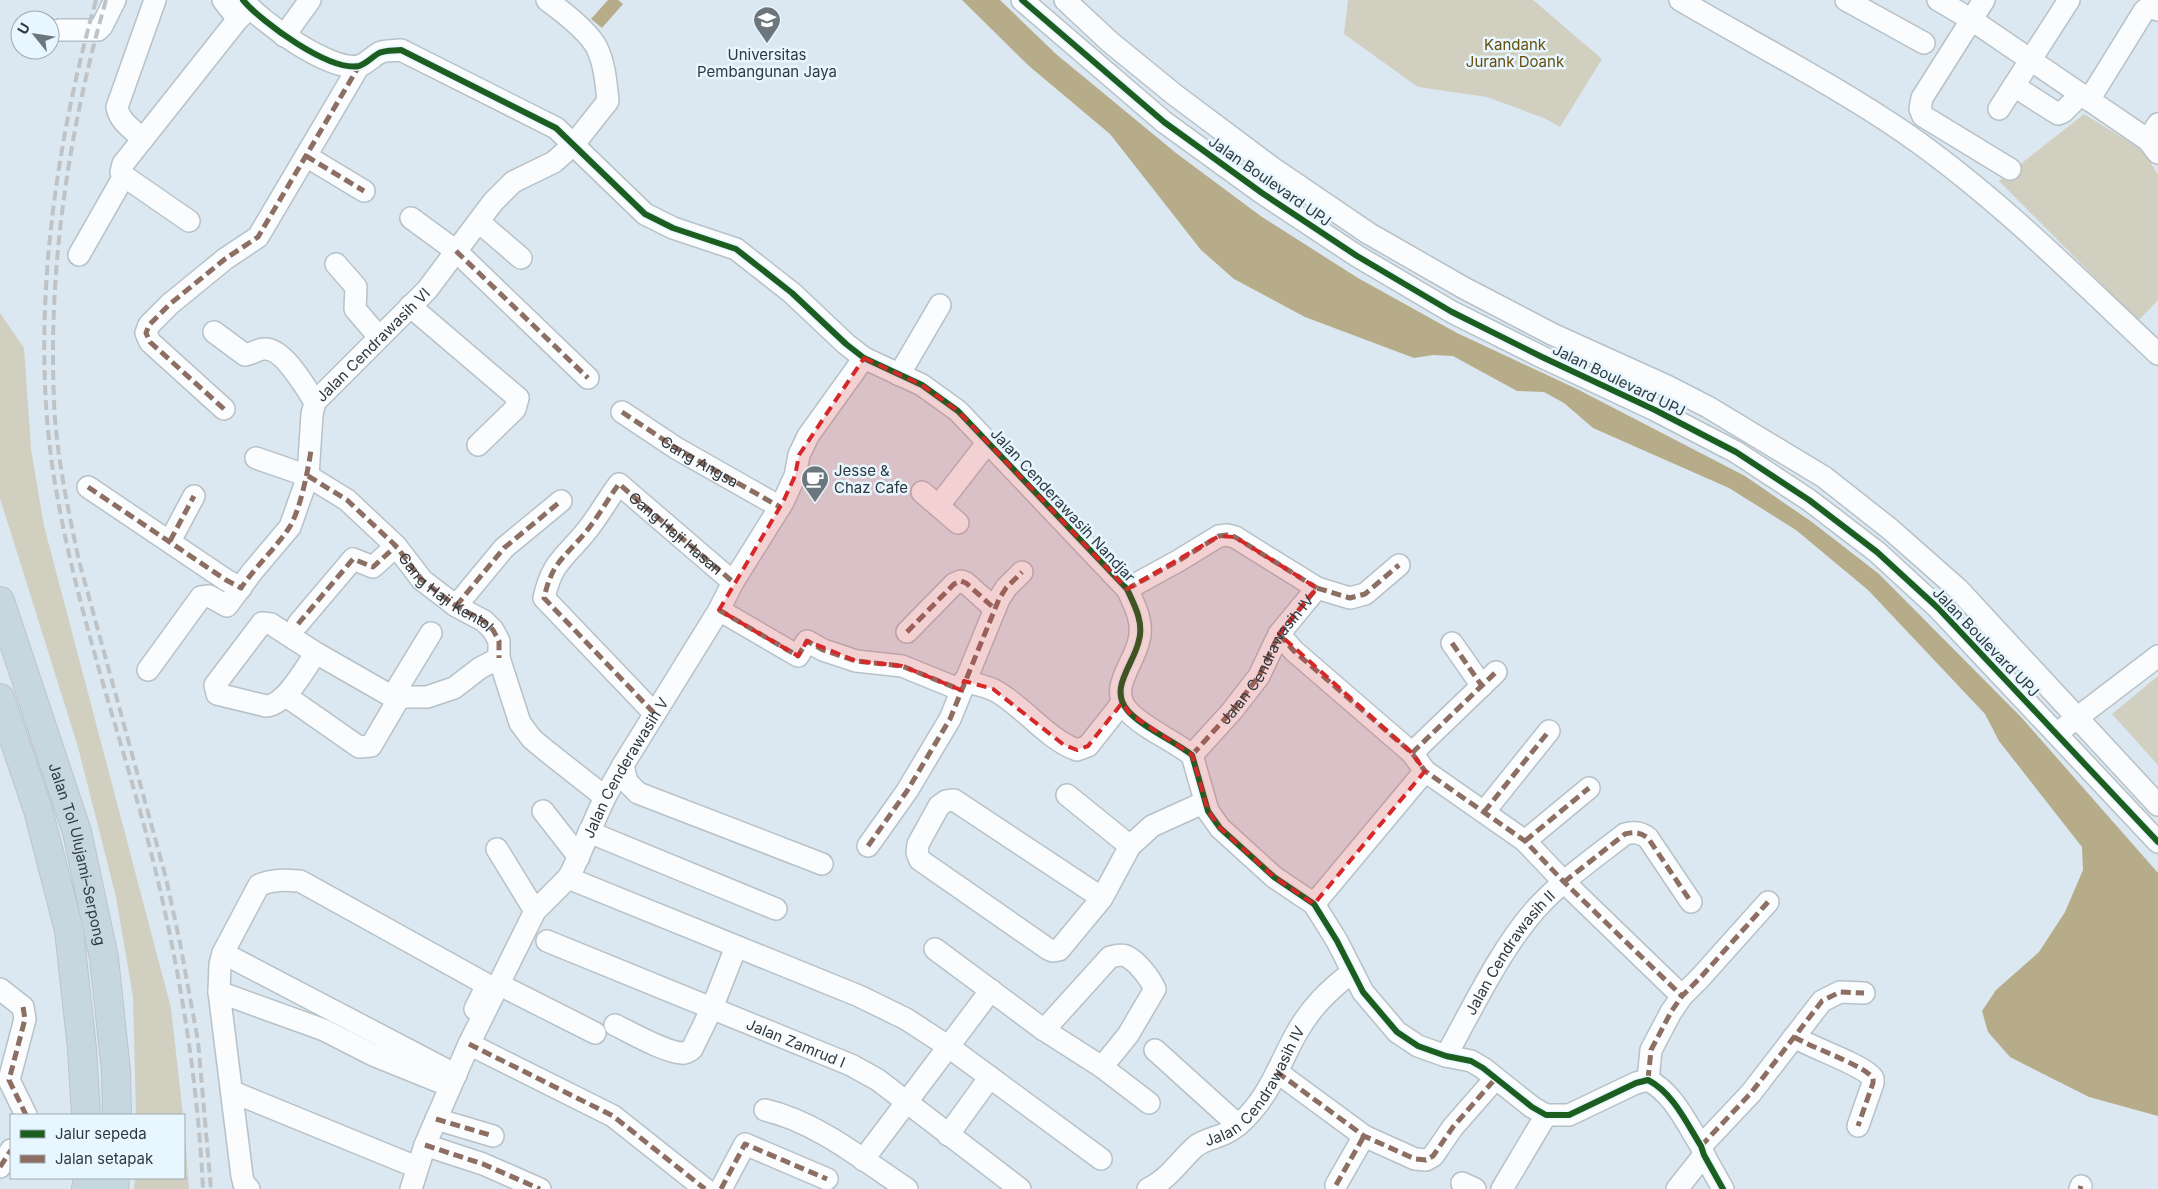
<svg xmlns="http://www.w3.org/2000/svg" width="2158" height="1189" font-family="Inter,sans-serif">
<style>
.green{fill:#d1cfc0}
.water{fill:#b7ac89}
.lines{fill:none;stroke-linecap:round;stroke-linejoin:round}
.minor-casing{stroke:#b7c1c8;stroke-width:24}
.highway-casing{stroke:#bdc4c9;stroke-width:30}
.minor{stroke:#fafcfd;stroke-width:21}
.highway{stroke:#c7d7e0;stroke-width:28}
.rail{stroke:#c0c3c6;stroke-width:4;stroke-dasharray:10 5;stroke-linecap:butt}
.quiet{stroke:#8d6e63;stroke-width:5;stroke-dasharray:10 5;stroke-linecap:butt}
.cycleway-casing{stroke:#e7f6ff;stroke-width:9}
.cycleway{stroke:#1b5e20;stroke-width:6}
.marked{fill:#d62828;fill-opacity:0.2;stroke:#d62828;stroke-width:4;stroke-dasharray:10 6;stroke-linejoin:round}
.labels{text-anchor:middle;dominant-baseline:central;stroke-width:5;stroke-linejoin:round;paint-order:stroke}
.park-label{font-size:15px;fill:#654f0c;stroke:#e7f6ff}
.poi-label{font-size:15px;fill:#2f393f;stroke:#e7f6ff}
.street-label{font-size:15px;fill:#2f393f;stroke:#e7f6ff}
</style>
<rect width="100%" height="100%" fill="#dbe8f1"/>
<!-- green -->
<g class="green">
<path d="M 1348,0 L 1533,0 L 1602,59 L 1560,127 L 1544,118 L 1487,97 L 1418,87 L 1344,34 Z"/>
<path d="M 2084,114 L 2144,151 L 2158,175 L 2158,300 L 2138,321 L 1999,181 Z"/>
<path d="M 0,313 L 24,348 L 31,449 L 44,526 L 171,1008 L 183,1115 L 136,1115 L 133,997 L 116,897 L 78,747 L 0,498 Z"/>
<path d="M 2158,676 L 2158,765 L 2112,714 Z"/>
<path d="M 184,1125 L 189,1189 L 134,1189 L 135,1178 L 184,1178 Z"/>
</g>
<!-- water -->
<g class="water">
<path d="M 608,0 L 618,0 L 623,4 L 602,28 L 591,19 Z"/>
<path d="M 962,0 L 1000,0 L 1056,54 L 1176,153 L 1262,217 L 1358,278 L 1457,333 L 1577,389 L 1745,476 L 1812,522 L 1879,574 L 2021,717 L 2158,873 L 2158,1116 L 2089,1097 L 2010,1057 L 1988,1032 L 1982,1011 L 1996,990 L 2039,952 L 2065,912 L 2083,870 L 2082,847 L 1999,741 L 1985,714 L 1868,590 L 1796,530 L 1729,488 L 1593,428 L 1564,403 L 1544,392 L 1517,391 L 1453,356 L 1433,355 L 1414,358 L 1305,317 L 1234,279 L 1201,250 L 1110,134 L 1029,66 Z"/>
</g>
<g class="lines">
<!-- minor casing -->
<g class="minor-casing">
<g id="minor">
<path d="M 223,0 L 238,19"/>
<path d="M 243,0 C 261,22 330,72 359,66 C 366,64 372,57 379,53 C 386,50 394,51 401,50 L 556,128 L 645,214 L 673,228 L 736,249 L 792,293 L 846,344 L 864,358 L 922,385 L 958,411 L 1127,589 C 1134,604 1144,622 1139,640 C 1134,665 1108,688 1128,711 C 1142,727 1174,741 1192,755 L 1208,811 L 1220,828 L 1274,877 L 1314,904 L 1337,941 L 1363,992 L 1397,1032 L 1418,1046 L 1446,1056 L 1471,1061 L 1483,1068 L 1532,1107 L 1546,1115 L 1569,1115 L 1636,1083 L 1648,1080 C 1673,1093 1686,1122 1701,1146 L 1704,1155 L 1723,1189"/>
<path d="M 1022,0 L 1164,122 L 1262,193 L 1357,256 L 1452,312 L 1542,357 L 1655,410 L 1736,452 L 1809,500 L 1877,552 L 1938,608 L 2158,842"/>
<path d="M 1065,0 L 1110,42 L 1175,95 L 1274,169 L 1368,233 L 1464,288 L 1552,334 L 1667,386 L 1708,407 L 1824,477 L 1890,529 L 1958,589 L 2158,805"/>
<path d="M 1680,0 C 1755,44 1833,84 1905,133 C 1997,197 2076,277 2158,354"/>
<path d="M 1846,0 L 1924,43"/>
<path d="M 1938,0 L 1972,20 L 2148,140 L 2158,153"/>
<path d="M 1984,0 L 1922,98 L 1920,109 L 1923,116 L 2010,169"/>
<path d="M 59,30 L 98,30 L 102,26 L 115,0"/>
<path d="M 284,36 L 310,0"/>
<path d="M 2014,86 L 2058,114 L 2063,112 L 2081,94"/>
<path d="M 2089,100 L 2144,11 L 2149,7 L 2158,10"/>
<path d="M 1999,109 L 2069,0"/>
<path d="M 143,139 C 133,130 119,121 117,107 L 155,0"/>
<path d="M 2148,140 L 2158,124"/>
<path d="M 306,156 L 364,191"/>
<path d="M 411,218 L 456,251 L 588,378"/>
<path d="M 189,221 L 124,176 L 121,172 L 123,164 L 238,19 L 250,8"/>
<path d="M 479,222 L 521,258"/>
<path d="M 79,255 L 124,176"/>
<path d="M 336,264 L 356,287 L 355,309 L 379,337"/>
<path d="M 410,306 L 518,398 L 515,409 L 478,445"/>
<path d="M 214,332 L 245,355 C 252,354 258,349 264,349 C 283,347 306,388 315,402"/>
<path d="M 899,375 L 940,305"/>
<path d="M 224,409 L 150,342 L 146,333 L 149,325 L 170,304 L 225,259 L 258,237 L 359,66"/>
<path id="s1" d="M 622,412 L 676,448 L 780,507"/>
<path d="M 256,458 L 308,476 L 347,500 L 396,546 L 422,580 L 456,606 L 484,621 L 493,630 L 499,641 L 499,658 L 520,723 L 532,739 L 549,753 L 605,797"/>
<path d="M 88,487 L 226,580 L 241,588"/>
<path d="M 922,492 L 958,523"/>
<path d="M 939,505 L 988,442"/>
<path d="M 170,541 L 194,496"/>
<path d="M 1127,589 L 1178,561 L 1219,536 L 1227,535 L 1235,537 L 1317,588"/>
<path d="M 456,606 L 504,548 L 561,501"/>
<path d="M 719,610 L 798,656 L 807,641 L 823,650 L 856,661 L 902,666 L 961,690"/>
<path d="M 298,624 L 353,559 L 373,567 L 396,546"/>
<path d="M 907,632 L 954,584 L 961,581 L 966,583 L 995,609"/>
<path d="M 1279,634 L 1294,651 L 1412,753 L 1425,771 L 1525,841 L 1564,882 L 1682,996"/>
<path d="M 1452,643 L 1482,686"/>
<path d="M 316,653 C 305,668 286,705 266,706 L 217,694 L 215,685 L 262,623 L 271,624 L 316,653 L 398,700"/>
<path id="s2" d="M 148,670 L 201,597 L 209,596 L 227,606 L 252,572 L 290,527 L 308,476 L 312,414 L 315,402 L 427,290 L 493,202 L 513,182 L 554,162 L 574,144 L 608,101 C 606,84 605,65 597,48 C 589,32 562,11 547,0"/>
<path d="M 964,681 C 974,684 985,686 994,690 C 1024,706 1045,738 1077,750 L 1088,746 L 1122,703"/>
<path d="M 286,696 L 359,747 L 371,746 L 398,700 L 404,697 L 427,697 L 454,688 L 480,668 L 499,658"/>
<path d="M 392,697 L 431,633"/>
<path d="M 654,713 L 544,598 C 552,563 562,560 584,534 C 597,519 607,500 619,484 L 733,582"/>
<path d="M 2065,727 L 2158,656"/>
<path d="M 1412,753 L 1496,672"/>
<path id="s3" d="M 1192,755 L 1232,711 L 1259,676 L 1279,634 L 1317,588 L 1350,598 L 1365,594 L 1399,565"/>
<path d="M 623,765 L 627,782 L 638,793 L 822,864"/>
<path d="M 1067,795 L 1130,846"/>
<path d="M 543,811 L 579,857"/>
<path d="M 1484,812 L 1549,731"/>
<path d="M 589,832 L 776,909"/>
<path d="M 1525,841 L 1589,788"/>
<path d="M 868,846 L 907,791 L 950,719 L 999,599 L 1006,588 L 1022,572"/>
<path d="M 497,849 L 535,911"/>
<path d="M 568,878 L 859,996 L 906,1019 L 949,1047 L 1101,1159"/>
<path d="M 1102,898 L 954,800 L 946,801 L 939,806 L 918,844 L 917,853 L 920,860 L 1048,949 L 1053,951 L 1059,950 L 1102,898 L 1130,846 L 1152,826 L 1205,802"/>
<path d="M 1314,904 L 1425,771"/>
<path id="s4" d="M 547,941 L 851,1065 L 878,1080 L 1020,1189"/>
<path d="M 935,949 L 1044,1030 L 1102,1067 L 1149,1103"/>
<path d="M 223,953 L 456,1075"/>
<path d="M 498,984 L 595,1033"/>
<path d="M 0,989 L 23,1007 L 25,1019 L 9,1080 L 26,1115"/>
<path d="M 219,992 L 324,1030 L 373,1055 L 450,1086"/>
<path d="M 615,1025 C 632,1033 664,1052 682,1053 C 686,1054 689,1051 692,1049 L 712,1008 L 736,947"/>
<path d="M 1044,1030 L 1110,957 C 1115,956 1120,954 1126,956 C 1137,961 1150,978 1155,989 L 1128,1035 L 1102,1067"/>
<path d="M 1794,1037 C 1813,1048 1857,1063 1870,1075 C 1874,1079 1873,1078 1873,1083 L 1858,1126"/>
<path d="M 469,1044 L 613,1116 L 705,1189"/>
<path d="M 1155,1050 L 1238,1125"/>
<path id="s5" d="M 1446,1056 C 1472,1009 1500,950 1535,910 C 1561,881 1594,858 1625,834 C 1634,832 1640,832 1648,838 L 1691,902"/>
<path d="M 1277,1072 L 1364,1136 L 1415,1159 L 1426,1160 L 1433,1156 L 1453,1127 L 1495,1079"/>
<path d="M 1648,1080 L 1651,1050 L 1671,1012 L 1682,996 L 1700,978 L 1768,902"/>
<path d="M 233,1092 L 409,1164"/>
<path d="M 765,1110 C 817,1122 863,1160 907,1189"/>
<path d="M 436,1119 L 493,1136"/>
<path d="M 948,1135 L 990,1077"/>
<path d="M 425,1145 L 483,1164 L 540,1189"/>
<path d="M 1701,1146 L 1751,1093 L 1822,1001 L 1840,992 L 1864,993"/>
<path d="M 863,1160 L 991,990"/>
<path d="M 0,1167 L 11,1150"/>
<path d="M 1462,1183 L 1475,1189"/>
<path d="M 1336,1185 L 1364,1136"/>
<path d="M 249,1189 L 244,1184 L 242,1176 L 219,992 L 220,964 L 223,953 L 259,885 C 273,879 285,880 300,881 L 484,983 L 485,989 L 475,1009"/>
<path id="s6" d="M 411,1189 L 425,1145 L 469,1044 L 535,911 L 568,878 L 572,871 L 605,797 L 623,765 L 719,610 L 733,582 L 783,502 L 795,476 L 799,455 L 808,436 L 864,358"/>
<path d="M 721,1189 L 745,1144 L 827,1179"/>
<path id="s7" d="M 1148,1189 C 1169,1179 1179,1161 1196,1146 C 1204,1140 1215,1138 1224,1134 C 1235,1129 1245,1120 1253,1110 C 1272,1088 1282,1059 1296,1034 C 1311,1007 1328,991 1352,972"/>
<path d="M 1502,1189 L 1546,1115"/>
<path d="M 1677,1189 L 1704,1155"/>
<path d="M 2080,1189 L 2081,1186"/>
</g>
</g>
<!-- highway casing -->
<g class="highway-casing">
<g id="highway">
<path id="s8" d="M 0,601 L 77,832 L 104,958 L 116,1071 L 117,1115"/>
<path d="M 0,698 L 38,810 L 69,930 L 82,1049 L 86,1115"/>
<path d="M 86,1189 L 88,1178"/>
<path d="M 114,1189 L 115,1178"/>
</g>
</g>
<!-- minor -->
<use href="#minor" class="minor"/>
<!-- highway -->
<use href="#highway" class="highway"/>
<!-- rail -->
<g class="rail">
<path d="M 96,0 C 55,145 31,314 52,464 C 70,588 112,708 145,829 C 176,947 197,1067 203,1189"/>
<path d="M 106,0 C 69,129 48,266 54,401 C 56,454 68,509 79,561 L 166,878 L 180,943 L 198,1041 L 211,1189"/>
</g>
<!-- quiet -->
<g class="quiet">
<path d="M 306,156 L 364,191"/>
<path d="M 456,251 L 588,378"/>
<path d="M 224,409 L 150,342 L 146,333 L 149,325 L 170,304 L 225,259 L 258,237 L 359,66"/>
<path d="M 622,412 L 676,448 L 780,507"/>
<path id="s9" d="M 308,476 L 347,500 L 396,546 L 422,580 L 456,606 L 484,621 L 493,630 L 499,641 L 499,658"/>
<path d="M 88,487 L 226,580 L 241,588 C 255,567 275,549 289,528 C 300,511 308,471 311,450"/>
<path d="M 170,541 L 194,496"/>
<path d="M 1127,589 L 1178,561 L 1219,536 L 1227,535 L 1235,537 L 1317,588"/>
<path d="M 456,606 L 504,548 L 561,501"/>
<path d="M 719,610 L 798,656 L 807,641 L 823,650 L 856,661 L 902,666 L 961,690"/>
<path d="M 298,624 L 353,559 L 373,567 L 396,546"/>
<path d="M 907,632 L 954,584 L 961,581 L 966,583 L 995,609"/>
<path d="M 1279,634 L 1294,651 L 1412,753 L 1425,771 L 1525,841 L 1564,882 L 1682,996"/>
<path d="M 1452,643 L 1482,686"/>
<path id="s10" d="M 654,713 L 544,598 C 552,563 562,560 584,534 C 597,519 607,500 619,484 L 733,582"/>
<path d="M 1412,753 L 1496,672"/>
<path d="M 1192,755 L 1232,711 L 1259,676 L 1279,634 L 1317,588 L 1350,598 L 1365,594 L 1399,565"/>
<path d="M 1484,812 L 1549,731"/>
<path d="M 1525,841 L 1589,788"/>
<path d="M 868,846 L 907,791 L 950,719 L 999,599 L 1006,588 L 1022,572"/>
<path d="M 1564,882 L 1625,834 C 1634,832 1640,832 1648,838 L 1691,902"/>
<path d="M 23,1007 L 25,1019 L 9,1080 L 26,1115"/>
<path d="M 1794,1037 C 1813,1048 1857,1063 1870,1075 C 1874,1079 1873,1078 1873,1083 L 1858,1126"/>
<path d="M 469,1044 L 613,1116 L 705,1189"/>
<path d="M 1277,1072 L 1364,1136 L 1415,1159 L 1426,1160 L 1433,1156 L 1453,1127 L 1495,1079"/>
<path d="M 1648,1080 L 1651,1050 L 1671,1012 L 1682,996 L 1700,978 L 1768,902"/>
<path d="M 436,1119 L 493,1136"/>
<path d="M 425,1145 L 483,1164 L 540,1189"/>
<path d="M 1701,1146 L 1751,1093 L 1822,1001 L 1840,992 L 1864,993"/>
<path d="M 0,1167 L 11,1150"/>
<path d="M 1336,1185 L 1364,1136"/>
<path d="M 721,1189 L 745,1144 L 827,1179"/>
<path d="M 2080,1189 L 2081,1186"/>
</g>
<!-- cycleway casing -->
<g class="cycleway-casing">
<g id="cycleway">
<path d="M 243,0 C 261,22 330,72 359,66 C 366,64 372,57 379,53 C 386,50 394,51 401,50 L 556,128 L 645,214 L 673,228 L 736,249 L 792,293 L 846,344 L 864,358 L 922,385 L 958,411 L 1127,589 C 1134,604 1144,622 1139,640 C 1134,665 1108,688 1128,711 C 1142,727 1174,741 1192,755 L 1208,811 L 1220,828 L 1274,877 L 1314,904 L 1337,941 L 1363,992 L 1397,1032 L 1418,1046 L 1446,1056 L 1471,1061 L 1483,1068 L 1532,1107 L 1546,1115 L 1569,1115 L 1636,1083 L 1648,1080 C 1673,1093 1686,1122 1701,1146 L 1704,1155 L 1723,1189"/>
<path d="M 1022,0 L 1164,122 L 1262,193 L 1357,256 L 1452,312 L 1542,357 L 1655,410 L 1736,452 L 1809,500 L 1877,552 L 1938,608 L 2158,842"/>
</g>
</g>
<!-- cycleway -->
<use href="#cycleway" class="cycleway"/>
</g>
<!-- marked area -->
<path class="marked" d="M 864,358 L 922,385 L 958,411 L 1127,589 L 1219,536 L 1235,537 L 1317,588 L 1279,634 L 1412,753 L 1425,771 L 1314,904 L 1274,877 L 1220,828 L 1208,811 L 1192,755 L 1130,714 L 1122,703 L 1088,746 L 1077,750 L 1064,745 L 993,689 L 964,681 L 961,690 L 902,666 L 856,661 L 807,641 L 798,656 L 719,610 L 783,502 L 795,476 L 799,455 Z"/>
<!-- icons -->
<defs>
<g id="university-pin" transform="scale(1.4375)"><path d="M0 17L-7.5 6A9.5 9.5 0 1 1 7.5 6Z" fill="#6b767d" stroke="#e7f6ff"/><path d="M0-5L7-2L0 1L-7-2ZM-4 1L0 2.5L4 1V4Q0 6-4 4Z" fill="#fff"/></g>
<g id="cafe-pin" transform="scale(1.4375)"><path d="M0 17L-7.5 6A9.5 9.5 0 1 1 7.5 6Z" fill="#6b767d" stroke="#e7f6ff"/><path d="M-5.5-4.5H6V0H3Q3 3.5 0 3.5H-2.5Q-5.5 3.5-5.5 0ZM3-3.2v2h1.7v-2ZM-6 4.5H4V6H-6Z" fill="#fff"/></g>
</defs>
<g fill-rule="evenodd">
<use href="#university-pin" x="767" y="20"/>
<use href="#cafe-pin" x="815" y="479"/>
</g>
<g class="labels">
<!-- park labels -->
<g class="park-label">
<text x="1515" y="44">Kandank<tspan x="1515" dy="17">Jurank Doank</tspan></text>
</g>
<!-- poi labels -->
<g class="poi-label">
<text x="767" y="54">Universitas<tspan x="767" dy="17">Pembangunan Jaya</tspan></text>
<text x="834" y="470" text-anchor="start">Jesse &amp;<tspan x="834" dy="17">Chaz Cafe</tspan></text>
</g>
<!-- street labels -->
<g class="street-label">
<text transform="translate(1270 181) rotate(35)">Jalan Boulevard UPJ</text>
<text stroke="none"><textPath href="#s2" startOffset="430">Jalan Cendrawasih VI</textPath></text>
<text transform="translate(1619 380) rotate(26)">Jalan Boulevard UPJ</text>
<text stroke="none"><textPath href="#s1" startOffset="92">Gang Angsa</textPath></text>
<text transform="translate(1063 505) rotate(47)">Jalan Cenderawasih Nandjar</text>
<text stroke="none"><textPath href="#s10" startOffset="372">Gang Haji Hasan</textPath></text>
<text stroke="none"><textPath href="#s9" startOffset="182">Gang Haji Kentol</textPath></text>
<text transform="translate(1986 642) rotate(46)">Jalan Boulevard UPJ</text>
<text stroke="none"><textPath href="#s3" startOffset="122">Jalan Cendrawasih IV</textPath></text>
<text stroke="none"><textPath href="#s6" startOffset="476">Jalan Cenderawasih V</textPath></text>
<text stroke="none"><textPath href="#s8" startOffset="265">Jalan Tol Ulujami–Serpong</textPath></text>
<text stroke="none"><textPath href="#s5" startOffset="122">Jalan Cendrawasih II</textPath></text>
<text stroke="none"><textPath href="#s4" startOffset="269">Jalan Zamrud I</textPath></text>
<text stroke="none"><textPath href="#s7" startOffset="152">Jalan Cendrawasih IV</textPath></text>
</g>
</g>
<!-- legend -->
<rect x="10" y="1114" width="175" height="65" fill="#e7f6ff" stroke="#9daab2"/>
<rect x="20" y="1130" width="25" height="8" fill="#1b5e20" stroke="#9daab2"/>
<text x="55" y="1139" font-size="15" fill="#2f393f">Jalur sepeda</text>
<rect x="20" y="1155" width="25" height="8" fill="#8d6e63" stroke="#9daab2"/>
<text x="55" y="1164" font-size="15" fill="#2f393f">Jalan setapak</text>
<!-- north arrow -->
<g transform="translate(35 35) rotate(300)"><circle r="24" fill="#e7f6ff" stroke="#9daab2"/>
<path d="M0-4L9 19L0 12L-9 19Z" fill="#6b767d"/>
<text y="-8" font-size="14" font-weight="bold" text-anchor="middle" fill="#2f393f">U</text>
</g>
</svg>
